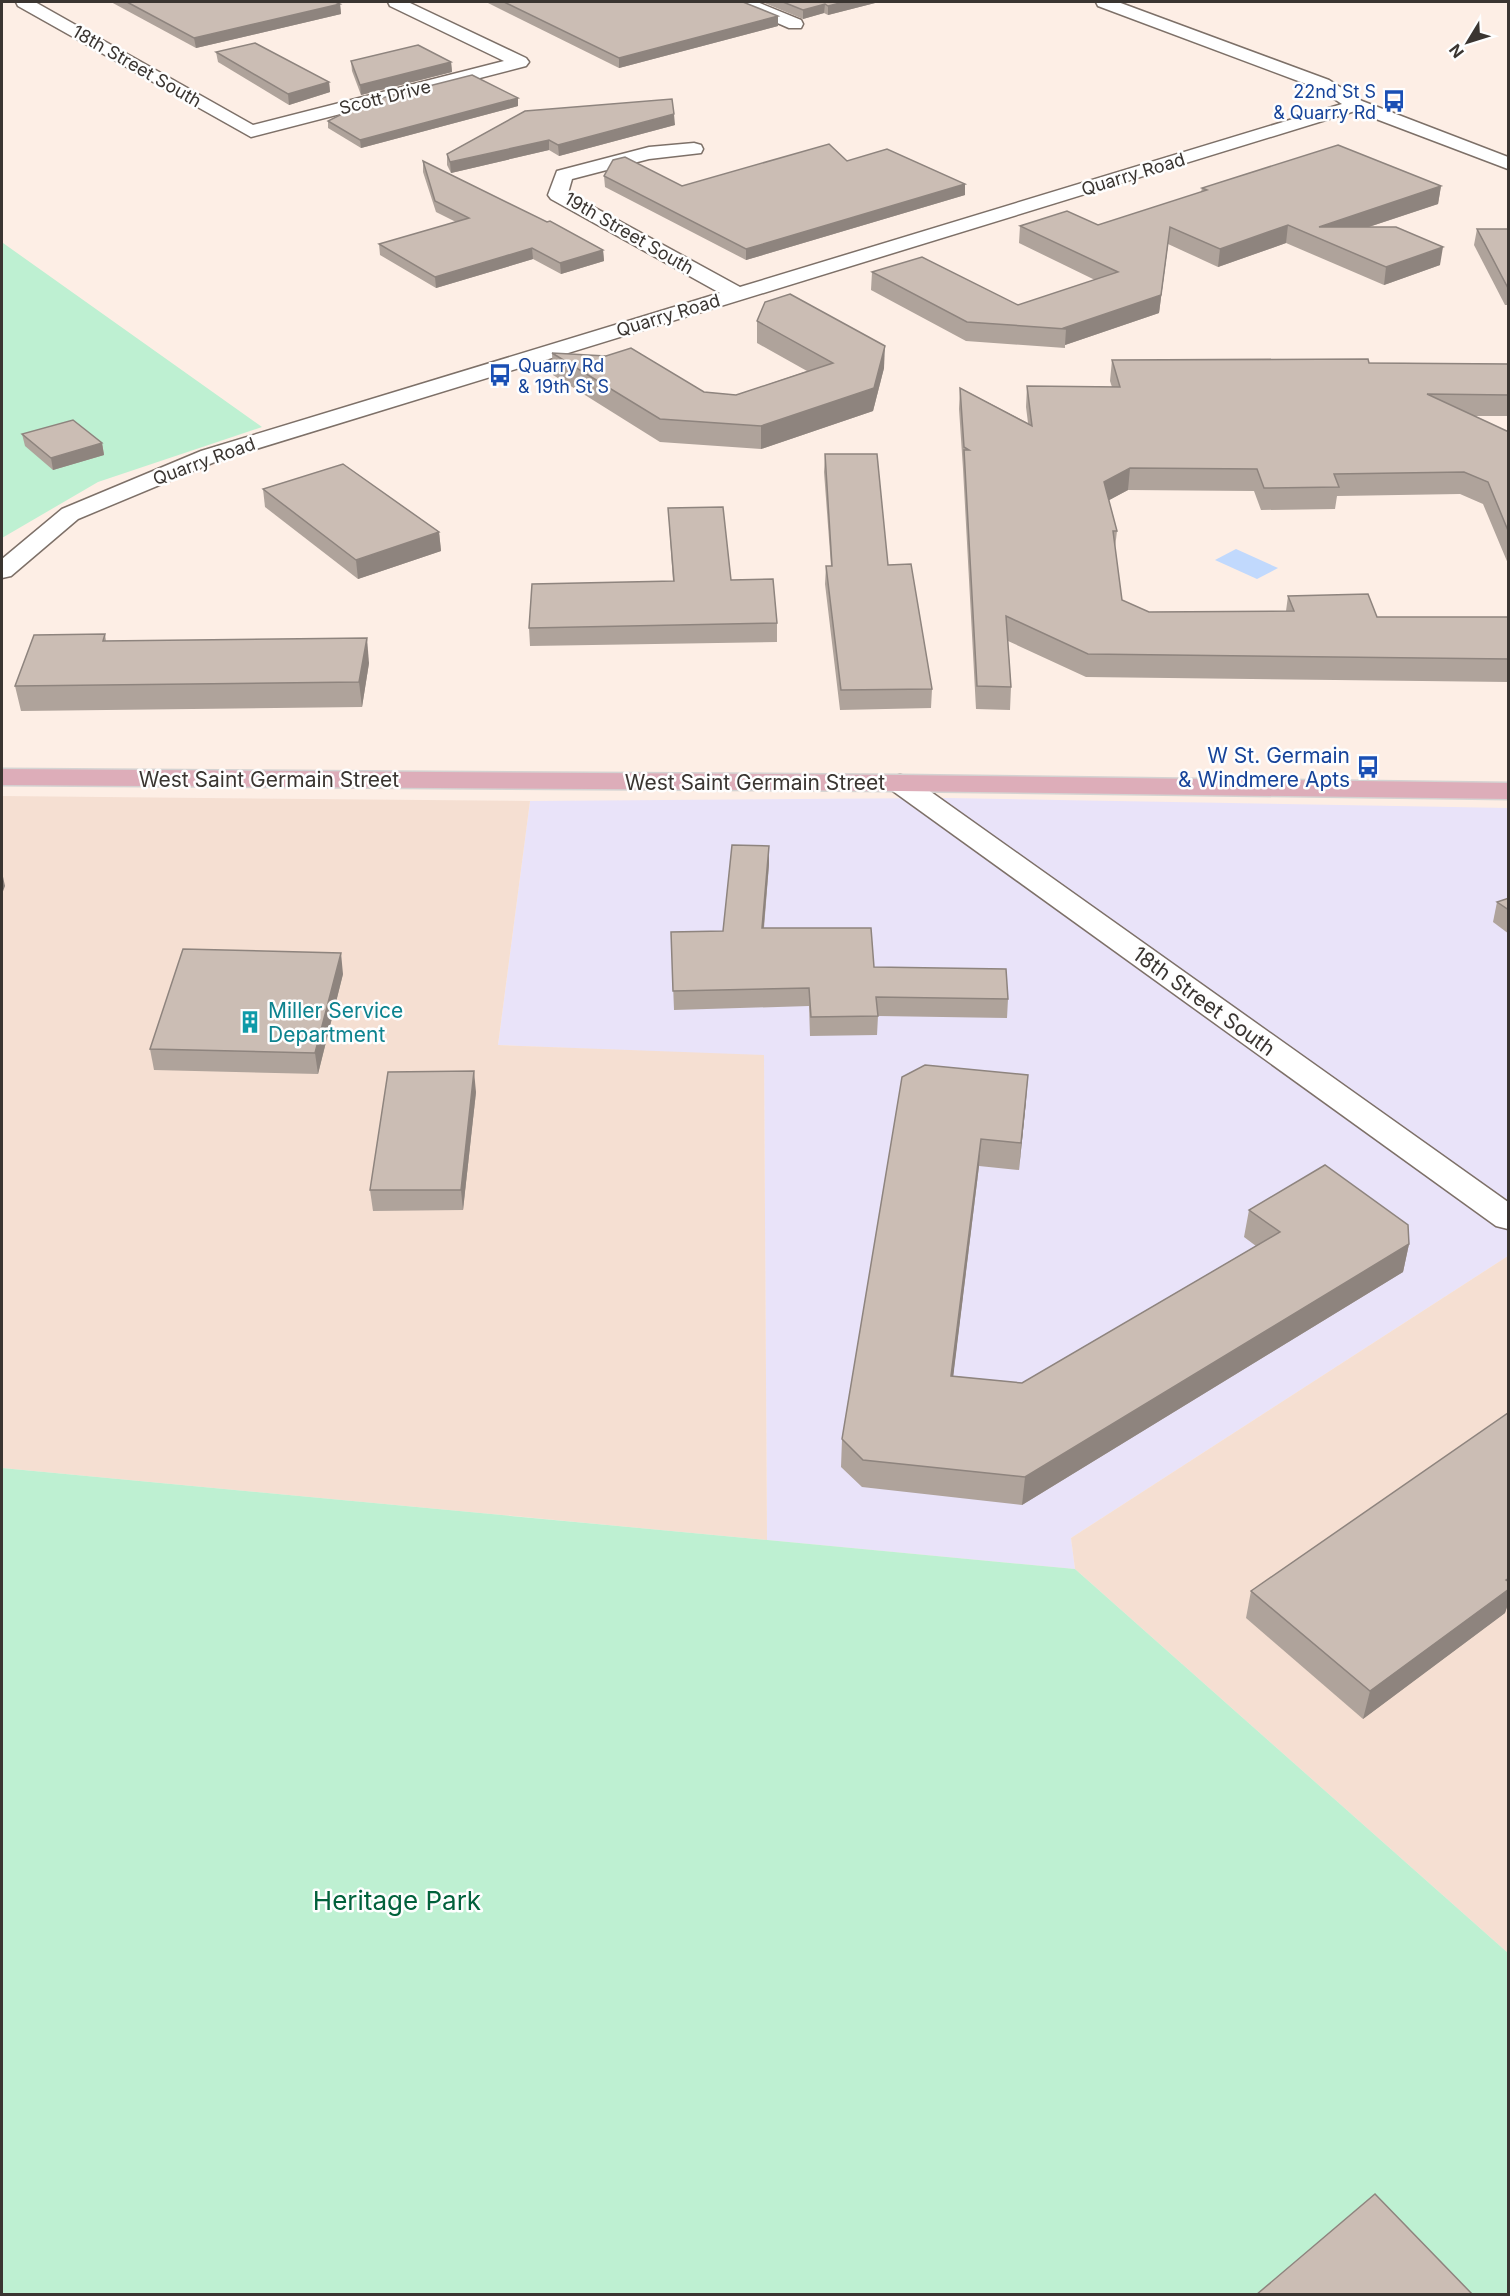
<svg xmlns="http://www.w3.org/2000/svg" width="1510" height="2296" font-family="Inter,sans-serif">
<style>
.commercial{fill:#e9e3f9}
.built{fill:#f5dfd2}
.green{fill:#bef0d2}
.water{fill:#c1d9fd}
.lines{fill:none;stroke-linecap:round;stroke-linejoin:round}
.minor-casing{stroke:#7d7068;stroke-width:3}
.major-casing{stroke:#d4d3d2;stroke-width:3}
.minor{fill:#fff;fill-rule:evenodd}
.major{fill:#ddadb9;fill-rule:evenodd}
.wall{fill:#afa39b}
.shaded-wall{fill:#8e847e}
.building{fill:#cbbdb4;stroke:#8e847e;stroke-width:1.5}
.labels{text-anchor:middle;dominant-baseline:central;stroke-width:5;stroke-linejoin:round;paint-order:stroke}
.far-street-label{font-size:18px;fill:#3a3531;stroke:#fefefe}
.far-transit-label{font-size:18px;fill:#164399;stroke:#fefefe;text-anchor:end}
.transit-label{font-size:21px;fill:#164399;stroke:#fefefe;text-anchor:end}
.street-label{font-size:21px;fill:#3a3531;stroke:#fefefe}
.culture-label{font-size:21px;fill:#0d838f;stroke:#fefefe;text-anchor:start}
.near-park-label{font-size:26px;fill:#01613b;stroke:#fefefe}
</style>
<rect width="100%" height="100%" fill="#fdeee5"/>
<!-- commercial -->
<path class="commercial" d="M 947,798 L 1508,808 L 1508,1256 L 1071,1538 L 1075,1569 L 767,1540 L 764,1056 L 498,1045 L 530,801 Z"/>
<!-- built -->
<g class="built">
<path d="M 2,796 L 530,801 L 498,1045 L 764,1055 L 767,1540 L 2,1468 Z"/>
<path d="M 1508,1256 L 1508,1953 L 1075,1569 L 1071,1538 Z"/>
</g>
<!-- green -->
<g class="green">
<path d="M 2,243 L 3,243 L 262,427 L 98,482 L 2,538 Z"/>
<path d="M 2,1468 L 1075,1569 L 1508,1953 L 1508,2294 L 2,2294 Z"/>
</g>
<!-- water -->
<path class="water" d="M 1236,549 L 1278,568 L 1257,579 L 1215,560 Z"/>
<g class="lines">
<!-- minor casing -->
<g class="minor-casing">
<g id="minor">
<path d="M 16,2 L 35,2 L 253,125 L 504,61 L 390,6 L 388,2 L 408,2 L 526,58 L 529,62 L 526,66 L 251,137 L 18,6 Z"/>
<path d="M 736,2 L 757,2 L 801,20 L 803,24 L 801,28 L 789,28 L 738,6 Z"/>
<path d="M 1096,2 L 1118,2 L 1329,80 L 1362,101 L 1508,157 L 1508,169 L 1355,111 L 217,461 L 78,519 L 11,576 L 2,578 L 2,559 L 62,509 L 201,451 L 720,293 L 551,199 L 548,195 L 557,171 L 649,147 L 694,143 L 701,145 L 703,149 L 701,153 L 649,159 L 572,179 L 568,193 L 740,287 L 1342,104 L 1317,88 L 1098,6 Z"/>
<path d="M 900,775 L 910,777 L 1508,1202 L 1508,1229 L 1496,1226 L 890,789 L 886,783 L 890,777 Z"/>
</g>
</g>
<!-- major casing -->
<g class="major-casing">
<path id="major" d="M 2,769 L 900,775 L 1508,783 L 1508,799 L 900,791 L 2,785 Z"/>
</g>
<!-- minor -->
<use href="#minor" class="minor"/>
<!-- major -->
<use href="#major" class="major"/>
</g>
<!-- wall -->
<g class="wall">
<path d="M 111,2 L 335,2 L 340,4 L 341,14 L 196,48 Z"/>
<path d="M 486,2 L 743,2 L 778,16 L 778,26 L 619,68 Z"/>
<path d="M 762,2 L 879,2 L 828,15 L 824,13 L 803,19 Z"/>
<path d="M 216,52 L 329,82 L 330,92 L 289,105 L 218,62 Z"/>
<path d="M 351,61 L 451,62 L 452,72 L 361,95 L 352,71 Z"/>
<path d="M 518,98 L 518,106 L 361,148 L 328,128 L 328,121 Z"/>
<path d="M 525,111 L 675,125 L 559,156 L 549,150 L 451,173 L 447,165 L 447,154 Z"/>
<path d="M 423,161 L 603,250 L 604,261 L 561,274 L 533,259 L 436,288 L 380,255 L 379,244 L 456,222 L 436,212 L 423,172 Z"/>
<path d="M 847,161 L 965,195 L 746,260 L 605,187 L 604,176 L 682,186 Z"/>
<path d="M 1441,186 L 1438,204 L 1369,227 L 1440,265 L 1384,285 L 1286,243 L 1218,267 L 1168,244 L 1159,313 L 1065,345 L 1065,348 L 966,341 L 871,290 L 872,272 L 1018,305 L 1095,280 L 1019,243 L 1020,226 L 1098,225 L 1201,192 L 1202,188 Z"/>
<path d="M 1477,229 L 1509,229 L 1509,305 L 1505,305 L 1474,245 Z"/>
<path d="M 757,321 L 884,368 L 873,411 L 761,449 L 660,442 L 553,375 L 552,353 L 704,392 L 736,395 L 807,371 L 757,343 Z"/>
<path d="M 1112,360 L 1509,364 L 1509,416 L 1473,416 L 1509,432 L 1509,566 L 1483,504 L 1460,494 L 1337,496 L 1335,509 L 1261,510 L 1254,491 L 1128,490 L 1109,500 L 1117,531 L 1115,548 L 1122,600 L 1149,612 L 1286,611 L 1288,596 L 1377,617 L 1509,617 L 1509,682 L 1086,677 L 1008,641 L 1011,687 L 1010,710 L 976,709 L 963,469 L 959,409 L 960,388 L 1028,423 L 1026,407 L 1027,386 L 1112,387 L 1110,381 Z"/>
<path d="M 22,434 L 102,443 L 104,455 L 53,470 L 25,446 Z"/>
<path d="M 825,454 L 888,565 L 932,689 L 931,708 L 840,710 L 825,584 L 826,566 L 831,566 L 824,472 Z"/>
<path d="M 263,489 L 439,532 L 441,551 L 358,579 L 265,507 Z"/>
<path d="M 668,508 L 731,580 L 777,623 L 777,642 L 530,646 L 529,628 L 673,581 Z"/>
<path d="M 105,634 L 106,641 L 369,663 L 362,707 L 21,711 L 15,686 Z"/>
<path d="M 769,864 L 764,928 L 874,967 L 1008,999 L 1007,1018 L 878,1016 L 877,1035 L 810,1036 L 809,1006 L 674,1010 L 671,932 L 723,931 Z"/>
<path d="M 1509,898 L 1509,934 L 1493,922 L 1497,902 Z"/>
<path d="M 343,974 L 318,1074 L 154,1070 L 150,1049 Z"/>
<path d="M 902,1077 L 1026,1101 L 1019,1170 L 979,1166 L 953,1376 L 1022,1383 L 1256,1246 L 1244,1237 L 1249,1210 L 1409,1244 L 1403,1272 L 1022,1505 L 862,1487 L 841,1467 L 842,1439 Z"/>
<path d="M 476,1092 L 463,1210 L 373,1211 L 370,1190 Z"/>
<path d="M 1509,1414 L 1509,1601 L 1505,1613 L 1363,1719 L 1246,1618 L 1251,1591 Z"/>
</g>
<!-- shaded-wall -->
<g class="shaded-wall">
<path d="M 844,2 L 879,2 L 828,15 L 828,6 Z"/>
<path d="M 340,4 L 341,14 L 196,48 L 194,38 Z"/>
<path d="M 825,4 L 824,13 L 803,19 L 803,10 Z"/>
<path d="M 778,16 L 778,26 L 619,68 L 619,58 Z"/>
<path d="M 451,62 L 452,72 L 361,95 L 360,85 Z"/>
<path d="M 329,82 L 330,92 L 289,105 L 288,94 Z"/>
<path d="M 518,98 L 518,106 L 361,148 L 360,140 Z"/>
<path d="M 674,114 L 675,125 L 559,156 L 558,145 Z"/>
<path d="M 549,140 L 549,150 L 451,173 L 450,162 Z"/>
<path d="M 965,184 L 965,195 L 746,260 L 746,249 Z"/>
<path d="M 1441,186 L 1438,204 L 1326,241 L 1319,227 Z"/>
<path d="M 1288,225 L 1286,243 L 1218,267 L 1220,249 Z"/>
<path d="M 1168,244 L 1159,313 L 1065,345 L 1066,329 L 1064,328 Z"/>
<path d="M 1443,247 L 1440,265 L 1384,285 L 1386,267 Z"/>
<path d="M 532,248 L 533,259 L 436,288 L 435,277 Z"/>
<path d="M 603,250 L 604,261 L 561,274 L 560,263 Z"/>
<path d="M 885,346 L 884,368 L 873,411 L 761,449 L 761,426 Z"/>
<path d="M 102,443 L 104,455 L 53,470 L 51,458 Z"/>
<path d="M 1130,468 L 1128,490 L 1102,504 L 1104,482 Z"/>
<path d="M 439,532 L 441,551 L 358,579 L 356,560 Z"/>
<path d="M 367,638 L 369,663 L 362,707 L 359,682 Z"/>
<path d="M 769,846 L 769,864 L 762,947 L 762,928 Z"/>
<path d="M 2,872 L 5,886 L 2,894 Z"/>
<path d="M 341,953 L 343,974 L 318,1074 L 315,1053 Z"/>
<path d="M 474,1071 L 476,1092 L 463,1210 L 461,1190 Z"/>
<path d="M 1028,1075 L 1026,1101 L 1019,1170 L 1021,1143 Z"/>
<path d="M 981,1139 L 979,1166 L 950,1403 L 951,1376 Z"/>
<path d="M 1409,1244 L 1403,1272 L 1022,1505 L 1025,1477 Z"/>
<path d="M 1509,1578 L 1509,1601 L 1505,1613 L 1363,1719 L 1370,1691 Z"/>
</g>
<!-- building -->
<g class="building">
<path d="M 127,2 L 335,2 L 340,4 L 194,38 Z"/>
<path d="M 504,2 L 743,2 L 778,16 L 619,58 Z"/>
<path d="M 783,2 L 844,2 L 828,6 L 825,4 L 803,10 Z"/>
<path d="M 255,43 L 329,82 L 288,94 L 216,52 Z"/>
<path d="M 418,45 L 451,62 L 360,85 L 351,61 Z"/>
<path d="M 472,75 L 518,98 L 360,140 L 328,121 L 366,102 Z"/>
<path d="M 672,99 L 674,114 L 558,145 L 549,140 L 450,162 L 447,154 L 525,111 Z"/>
<path d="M 829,144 L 847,161 L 887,149 L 965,184 L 746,249 L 604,176 L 613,160 L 625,157 L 682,186 Z"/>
<path d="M 1338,145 L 1441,186 L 1319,227 L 1396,227 L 1443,247 L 1386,267 L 1288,225 L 1220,249 L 1170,227 L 1161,295 L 1064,328 L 1066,329 L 967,322 L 872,272 L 922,257 L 1018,305 L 1118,272 L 1020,226 L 1067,211 L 1098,225 L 1207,190 L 1202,188 Z"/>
<path d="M 423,161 L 547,222 L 550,221 L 603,250 L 560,263 L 532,248 L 435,277 L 379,244 L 469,218 L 435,201 Z"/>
<path d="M 1477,229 L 1509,229 L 1509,288 L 1508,288 Z"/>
<path d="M 790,294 L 885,346 L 874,388 L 761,426 L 660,419 L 552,353 L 606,356 L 631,348 L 704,392 L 736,395 L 833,363 L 757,321 L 765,302 Z"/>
<path d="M 1368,359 L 1369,363 L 1509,364 L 1509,395 L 1427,394 L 1509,432 L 1509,533 L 1488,482 L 1464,472 L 1334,474 L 1339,487 L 1264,488 L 1257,469 L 1130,468 L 1104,482 L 1117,531 L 1113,531 L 1122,600 L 1149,612 L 1294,611 L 1288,596 L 1368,594 L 1377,617 L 1509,617 L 1509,659 L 1088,654 L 1006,616 L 1011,687 L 977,686 L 964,450 L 969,450 L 964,447 L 960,388 L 1032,426 L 1027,386 L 1120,387 L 1112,360 Z"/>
<path d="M 73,420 L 102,443 L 51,458 L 22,434 Z"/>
<path d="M 825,454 L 877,454 L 888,565 L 911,564 L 932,689 L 841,690 L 826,566 L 832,566 Z"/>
<path d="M 343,464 L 439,532 L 356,560 L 263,489 Z"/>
<path d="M 723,507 L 731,580 L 773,579 L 777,623 L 529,628 L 532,584 L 674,581 L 668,508 Z"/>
<path d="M 105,634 L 103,641 L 367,638 L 359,682 L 15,686 L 34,635 Z"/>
<path d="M 732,845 L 769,846 L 762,928 L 871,928 L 874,967 L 1006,969 L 1008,999 L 876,997 L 878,1016 L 811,1017 L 809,988 L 673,991 L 671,932 L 723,931 Z"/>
<path d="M 1509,898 L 1509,910 L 1497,902 Z"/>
<path d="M 183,949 L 341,953 L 315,1053 L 150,1049 Z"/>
<path d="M 925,1065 L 1028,1075 L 1021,1143 L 981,1139 L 951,1376 L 1022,1383 L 1280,1232 L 1249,1210 L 1325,1165 L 1408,1225 L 1409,1244 L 1025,1477 L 863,1460 L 842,1439 L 902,1077 Z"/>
<path d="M 474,1071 L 461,1190 L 370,1190 L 388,1072 Z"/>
<path d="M 1508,1413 L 1509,1578 L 1506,1580 L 1509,1582 L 1509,1589 L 1370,1691 L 1251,1591 Z"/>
<path d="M 1375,2194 L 1473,2295 L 1256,2295 Z"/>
</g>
<!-- icons -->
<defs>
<g id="bus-bare" transform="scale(1.8)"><path d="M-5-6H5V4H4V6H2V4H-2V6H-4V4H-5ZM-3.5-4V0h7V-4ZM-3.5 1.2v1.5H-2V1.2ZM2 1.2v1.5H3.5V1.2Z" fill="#1a4fb4" stroke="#fefefe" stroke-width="2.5" paint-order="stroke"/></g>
<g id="building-bare" transform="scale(1.8)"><path d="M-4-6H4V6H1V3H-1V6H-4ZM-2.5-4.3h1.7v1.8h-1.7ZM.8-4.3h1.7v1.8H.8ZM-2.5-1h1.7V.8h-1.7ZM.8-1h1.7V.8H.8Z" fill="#0f9aa8" stroke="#fefefe" stroke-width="2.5" paint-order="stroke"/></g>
</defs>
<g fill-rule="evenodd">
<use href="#bus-bare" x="1394" y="101"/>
<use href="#bus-bare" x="500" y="375"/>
<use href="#bus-bare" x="1368" y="767"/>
<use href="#building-bare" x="250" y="1022"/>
</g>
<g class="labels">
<!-- far-street labels -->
<g class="far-street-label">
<text transform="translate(137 66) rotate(30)">18th Street South</text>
<text transform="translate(385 97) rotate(-14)">Scott Drive</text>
<text transform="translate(1133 174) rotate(-17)">Quarry Road</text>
<text transform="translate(629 233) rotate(30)">19th Street South</text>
<text transform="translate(668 315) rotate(-17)">Quarry Road</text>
<text transform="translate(204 461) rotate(-20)">Quarry Road</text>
</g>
<!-- far-transit labels -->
<g class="far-transit-label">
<text x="1376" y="91">22nd St S<tspan x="1376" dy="21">&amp; Quarry Rd</tspan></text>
<text x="518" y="365" text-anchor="start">Quarry Rd<tspan x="518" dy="21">&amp; 19th St S</tspan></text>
</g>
<!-- transit labels -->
<g class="transit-label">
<text x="1350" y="755">W St. Germain<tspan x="1350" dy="24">&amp; Windmere Apts</tspan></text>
</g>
<!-- street labels -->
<g class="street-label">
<text x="269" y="779">West Saint Germain Street</text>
<text x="755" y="782">West Saint Germain Street</text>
<text transform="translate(1204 1001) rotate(36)">18th Street South</text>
</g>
<!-- culture labels -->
<g class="culture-label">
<text x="268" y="1010">Miller Service<tspan x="268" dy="24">Department</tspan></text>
</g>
<!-- near-park labels -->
<g class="near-park-label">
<text x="397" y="1900">Heritage Park</text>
</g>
</g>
<!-- border -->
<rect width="1510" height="2296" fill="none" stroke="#3a3531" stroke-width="6"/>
<!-- north arrow -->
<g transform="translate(1468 42) rotate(232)" stroke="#fefefe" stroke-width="4.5" paint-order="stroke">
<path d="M0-4.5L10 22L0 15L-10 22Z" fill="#3a3531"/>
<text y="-9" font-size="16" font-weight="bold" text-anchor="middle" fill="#3a3531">N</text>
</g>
</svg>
